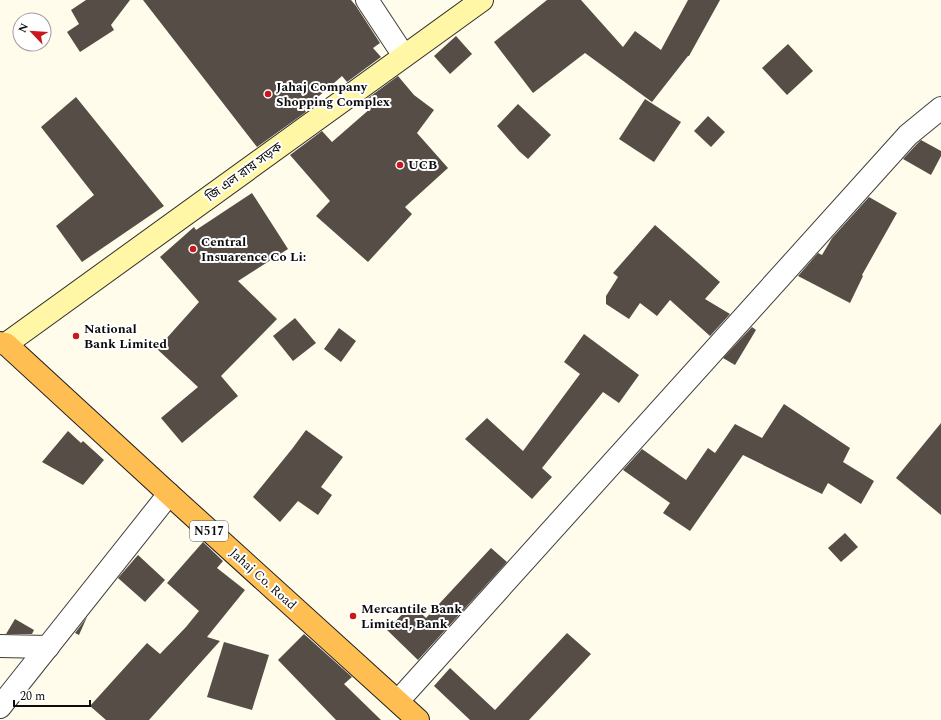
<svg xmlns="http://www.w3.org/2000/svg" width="941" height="720" font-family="Spectral,'Noto Sans Bengali',serif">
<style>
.building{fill:#564d47}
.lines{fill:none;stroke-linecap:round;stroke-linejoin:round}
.minor-casing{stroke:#3f3f3f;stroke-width:24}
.secondary-casing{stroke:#2e2e2e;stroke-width:24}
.trunk-casing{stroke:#1d1d1d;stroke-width:24}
.minor{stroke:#fff;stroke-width:22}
.secondary{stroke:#fff7a6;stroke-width:22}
.trunk{stroke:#ffbe52;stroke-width:22}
.poi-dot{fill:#c8181c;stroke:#fff;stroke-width:1.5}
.labels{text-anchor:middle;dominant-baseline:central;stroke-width:4;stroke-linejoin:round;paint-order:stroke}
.shield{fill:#fff;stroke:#555;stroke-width:1}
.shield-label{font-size:12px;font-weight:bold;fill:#0c0c0c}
.poi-label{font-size:13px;font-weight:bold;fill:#0c0c0c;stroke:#fff;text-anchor:start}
.street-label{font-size:13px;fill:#0c0c0c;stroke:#fff}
</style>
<rect width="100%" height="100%" fill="#fffceb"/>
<!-- building -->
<g class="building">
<path d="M 86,0 L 130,0 L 111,25 L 114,30 L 80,52 L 67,32 L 79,24 L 71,10 Z"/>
<path d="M 143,0 L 351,0 L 356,6 L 380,43 L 373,48 L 381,57 L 347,82 L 342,76 L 304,109 L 306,112 L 257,147 Z"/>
<path d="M 547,0 L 581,0 L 623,47 L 635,31 L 661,50 L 688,0 L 720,0 L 689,56 L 688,56 L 652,102 L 585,53 L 533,93 L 494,42 Z"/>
<path d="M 456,36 L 472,54 L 450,74 L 434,56 Z"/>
<path d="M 788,44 L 813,71 L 787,95 L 762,68 Z"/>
<path d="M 398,76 L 414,95 L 434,110 L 417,133 L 448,168 L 405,207 L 412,214 L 368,262 L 316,216 L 330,201 L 290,155 L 322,131 L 332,142 L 371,108 L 364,101 Z"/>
<path d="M 76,97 L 164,206 L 82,262 L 56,226 L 94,195 L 41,127 Z"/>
<path d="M 645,99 L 681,122 L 654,162 L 619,139 Z"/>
<path d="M 518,104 L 551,135 L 528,159 L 519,151 L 497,126 Z"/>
<path d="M 708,116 L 725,132 L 711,147 L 694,131 Z"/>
<path d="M 921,140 L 941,151 L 941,156 L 931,175 L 903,159 L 917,144 Z"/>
<path d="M 252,193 L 288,249 L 238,281 L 277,319 L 221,376 L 238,396 L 182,443 L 161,418 L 198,387 L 157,349 L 199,302 L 160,257 L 194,227 L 196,230 Z"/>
<path d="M 869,197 L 897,213 L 862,275 L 863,276 L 850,303 L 798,276 L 818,253 L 822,255 L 832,238 Z"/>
<path d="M 655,225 L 720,282 L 705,299 L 730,314 L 710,336 L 670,300 L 657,316 L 640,303 L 629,319 L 606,304 L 606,296 L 618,277 L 613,273 Z"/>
<path d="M 295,318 L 316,343 L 293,361 L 273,336 Z"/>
<path d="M 752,327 L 756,330 L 735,365 L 723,358 Z"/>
<path d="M 339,328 L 356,341 L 341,362 L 324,349 Z"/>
<path d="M 584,334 L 639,375 L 619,403 L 603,392 L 542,468 L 552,477 L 532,499 L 465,439 L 487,418 L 523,451 L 580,374 L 564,362 Z"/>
<path d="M 784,404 L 850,448 L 843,462 L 874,481 L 861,504 L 828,483 L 822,494 L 743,455 L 690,531 L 663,513 L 670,503 L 623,470 L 642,449 L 686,480 L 708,448 L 715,453 L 735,424 L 762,438 Z"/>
<path d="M 941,423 L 941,515 L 896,478 Z"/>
<path d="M 306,430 L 343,457 L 321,487 L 332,495 L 318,515 L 298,501 L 280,522 L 253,497 L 292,449 Z"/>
<path d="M 68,431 L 81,443 L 83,441 L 104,460 L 83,485 L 42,462 Z"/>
<path d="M 845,533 L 858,547 L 841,562 L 828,548 Z"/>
<path d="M 203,542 L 223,561 L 217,568 L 245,590 L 207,637 L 220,641 L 149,720 L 106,720 L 90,706 L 147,643 L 160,654 L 186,627 L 199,611 L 167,583 Z"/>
<path d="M 491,548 L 507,562 L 418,660 L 387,630 L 412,604 L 426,618 Z"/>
<path d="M 138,555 L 165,580 L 145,602 L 118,578 Z"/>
<path d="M 87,617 L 79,635 L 75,633 Z"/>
<path d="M 15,619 L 34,630 L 32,634 L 6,634 Z"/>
<path d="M 567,633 L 591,654 L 529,720 L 470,720 L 434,686 L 450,668 L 495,710 Z"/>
<path d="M 304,634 L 352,677 L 344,684 L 381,720 L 336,720 L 278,660 Z"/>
<path d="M 224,642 L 269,655 L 252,710 L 207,697 Z"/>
</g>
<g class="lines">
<!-- minor casing -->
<g class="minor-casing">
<g id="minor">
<path d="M 367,0 L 404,56"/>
<path d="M 0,646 L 48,647"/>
<path d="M 398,701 L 908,135 L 941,108"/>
<path d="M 0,707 L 169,494"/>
</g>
</g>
<!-- secondary casing -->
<g class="secondary-casing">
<path id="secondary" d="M 6,344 L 482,0"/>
</g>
<!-- trunk casing -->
<g class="trunk-casing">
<path id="trunk" d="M 0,343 L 6,344 L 169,494 L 418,720"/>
</g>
<!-- minor -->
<use href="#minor" class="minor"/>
<!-- secondary -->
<use href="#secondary" class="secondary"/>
<!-- trunk -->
<use href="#trunk" class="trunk"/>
</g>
<!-- markers -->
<g class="poi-dot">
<circle cx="268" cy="94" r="4"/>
<circle cx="400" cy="165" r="4"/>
<circle cx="193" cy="249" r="4"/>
<circle cx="76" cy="336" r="4"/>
<circle cx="353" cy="616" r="4"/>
</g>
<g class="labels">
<!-- shield labels -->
<rect class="shield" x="190" y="521" width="38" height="20" rx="3"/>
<g class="shield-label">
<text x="209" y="531">N517</text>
</g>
<!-- poi labels -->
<g class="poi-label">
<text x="276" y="87">Jahaj Company<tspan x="276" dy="15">Shopping Complex</tspan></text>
<text x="408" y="165">UCB</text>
<text x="201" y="242">Central<tspan x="201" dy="15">Insuarence Co Li:</tspan></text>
<text x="84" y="329">National<tspan x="84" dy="15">Bank Limited</tspan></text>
<text x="361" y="609">Mercantile Bank<tspan x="361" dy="15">Limited, Bank</tspan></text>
</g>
<!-- street labels -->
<g class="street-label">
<text transform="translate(244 172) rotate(-36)">জি এল রায় সড়ক</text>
<text transform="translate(263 579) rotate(42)">Jahaj Co. Road</text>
</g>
</g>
<!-- north arrow -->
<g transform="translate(32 32) rotate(295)"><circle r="19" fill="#ffffff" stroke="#9e9e9e"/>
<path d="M0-3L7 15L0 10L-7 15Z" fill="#c8181c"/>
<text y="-6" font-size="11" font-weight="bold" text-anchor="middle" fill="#0c0c0c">N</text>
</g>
<!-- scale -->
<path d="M14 700v6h76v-6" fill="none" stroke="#0c0c0c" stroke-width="2"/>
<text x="20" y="700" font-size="12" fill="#0c0c0c" stroke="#ffffff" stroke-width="3" paint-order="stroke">20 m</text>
</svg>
